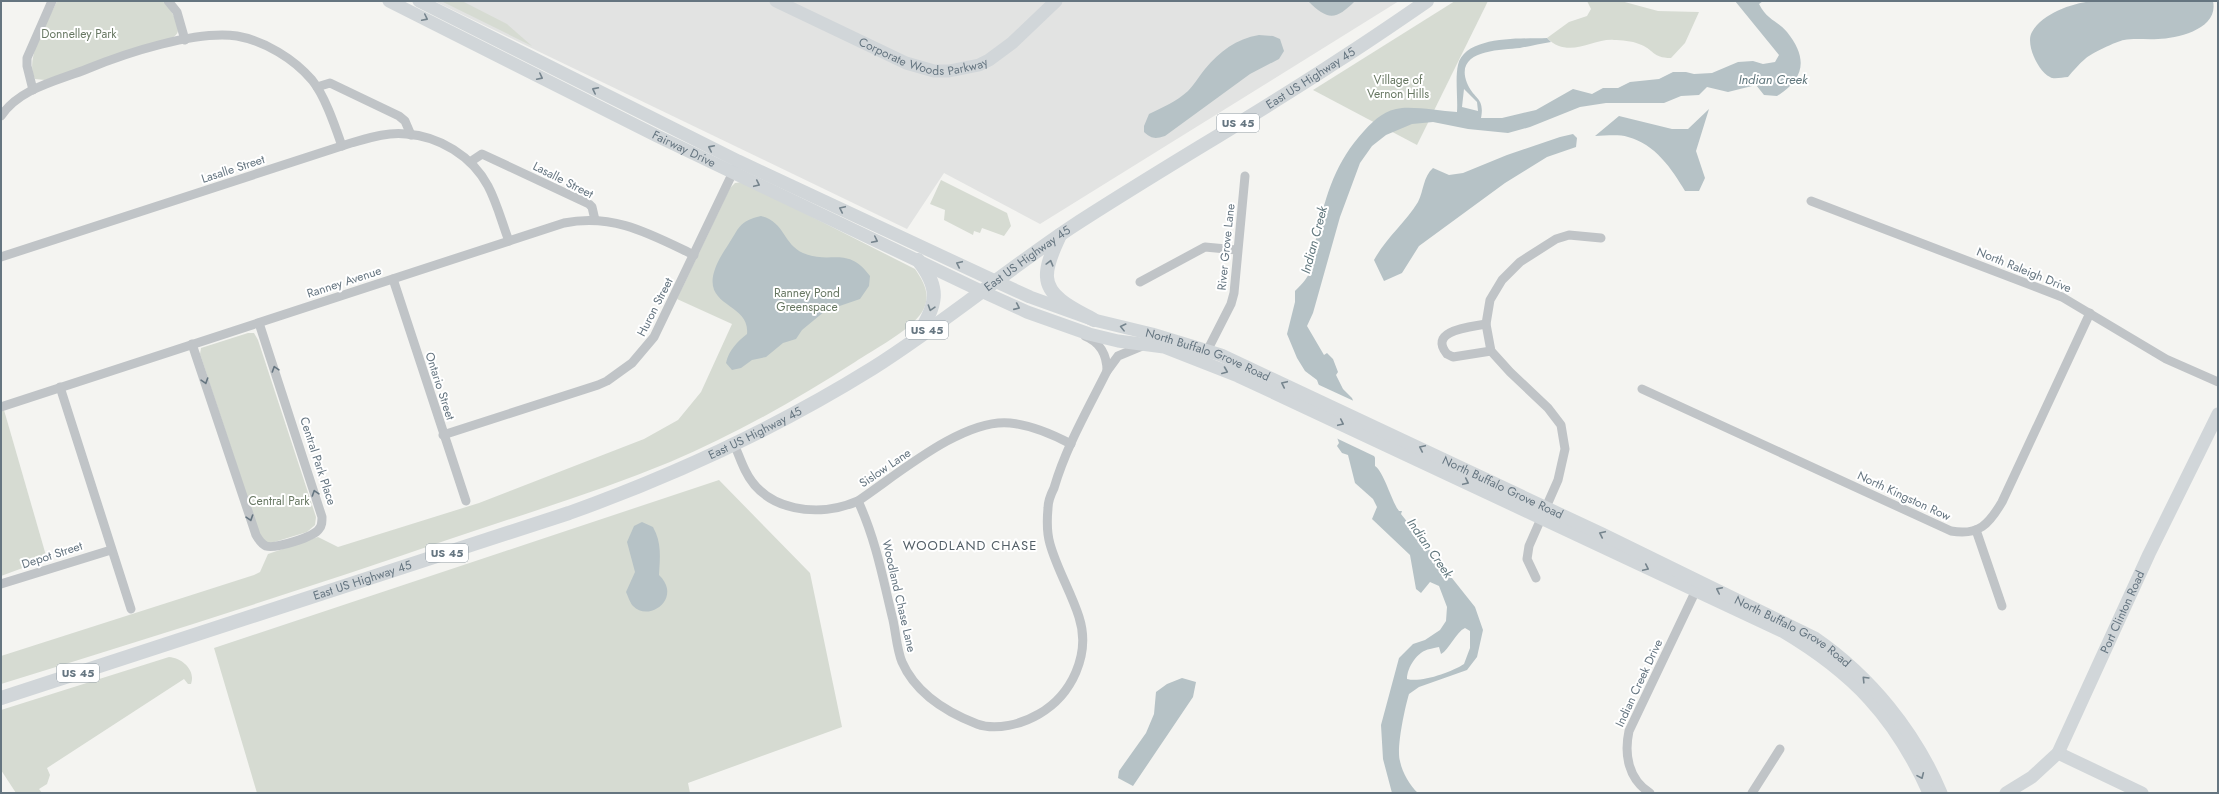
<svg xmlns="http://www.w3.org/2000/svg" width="2219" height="794" font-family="Jost,sans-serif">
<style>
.built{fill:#e2e3e2}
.green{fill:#d6dbd2}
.water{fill:#b6c2c6;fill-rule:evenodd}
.pier{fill:#f4f4f1}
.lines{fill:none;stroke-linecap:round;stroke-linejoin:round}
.street{stroke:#c0c4c7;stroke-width:9}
.secondary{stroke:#d1d6d9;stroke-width:13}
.primary{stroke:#d1d6d9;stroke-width:14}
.oneway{stroke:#75848d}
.oneway2{stroke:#657580}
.labels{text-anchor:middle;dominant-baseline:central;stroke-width:4;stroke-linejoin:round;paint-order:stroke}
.shield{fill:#fff;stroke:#939ea6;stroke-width:1}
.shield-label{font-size:11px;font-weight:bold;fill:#657580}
.park-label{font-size:12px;fill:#687863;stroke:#fff}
.street-label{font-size:12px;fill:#657580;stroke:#fff}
.water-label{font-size:13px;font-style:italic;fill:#61777d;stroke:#fff}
.neighbourhood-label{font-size:13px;letter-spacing:1px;fill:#525e66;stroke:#fff}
</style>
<rect width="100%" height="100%" fill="#f4f4f1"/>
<!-- built -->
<path class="built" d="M 434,1 L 1399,1 L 1040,224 L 944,173 L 907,229 Z"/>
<!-- green -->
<g class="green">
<path d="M 57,1 L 162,1 C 169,6 178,20 178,30 C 178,35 173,37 170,40 L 45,80 L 35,79 C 24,58 48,21 57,1 Z"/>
<path d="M 441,1 L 462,1 L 507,24 L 532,46 Z"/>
<path d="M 1455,1 L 1488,1 L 1417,145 L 1313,90 Z"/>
<path d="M 1587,1 L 1621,1 L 1658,11 L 1699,12 L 1685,43 L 1671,58 C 1652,58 1654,49 1639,44 C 1632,41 1621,40 1614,40 C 1593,38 1569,60 1547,38 L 1569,22 L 1587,16 L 1591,9 Z"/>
<path d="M 941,180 L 1007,213 L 1011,226 L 1004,236 L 982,228 L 980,233 L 974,231 L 973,235 L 944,220 L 945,210 L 930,204 Z"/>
<path d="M 743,182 L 915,269 C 924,282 932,296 922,312 C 910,331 874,349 855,362 C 796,400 734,435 670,462 C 597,492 521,515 447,540 C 299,591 150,638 1,684 L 1,656 L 254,575 L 260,572 L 268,554 L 318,537 L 338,547 L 479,503 L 644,439 L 678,420 L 701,392 L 732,324 L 677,299 L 730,188 L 735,183 Z"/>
<path d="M 248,333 L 254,333 L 258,340 L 316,517 L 315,525 L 307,532 L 271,543 L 266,543 L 261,539 L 200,354 L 201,348 Z"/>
<path d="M 4,410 L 47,559 L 1,576 L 1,411 Z"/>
<path d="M 719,480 L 810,573 L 842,727 L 688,783 L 690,793 L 257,793 L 214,648 Z"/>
<path d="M 169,657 C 182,658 196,670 191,684 L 188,684 L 184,679 L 47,768 L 50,775 L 47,784 L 39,789 L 42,793 L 16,793 L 1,770 L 1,710 Z"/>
</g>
<!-- water -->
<g class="water">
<path d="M 1308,1 L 1355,1 C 1336,20 1328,21 1308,1 Z"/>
<path d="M 1735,1 L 1763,1 L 1759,4 C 1768,21 1777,20 1787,32 C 1808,58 1805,79 1777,96 L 1764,95 L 1756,85 L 1728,92 L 1707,87 L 1699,95 L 1681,96 L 1664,103 L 1606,103 L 1580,107 L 1530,127 L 1508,133 L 1468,129 L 1433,122 L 1412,124 L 1386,135 L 1372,146 L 1360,163 L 1340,217 L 1313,313 L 1307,326 L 1324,355 L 1327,353 L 1333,359 L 1338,372 L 1336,375 L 1343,389 L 1352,398 L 1375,458 L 1375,466 C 1384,472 1391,500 1399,511 L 1402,511 L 1401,514 L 1475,607 L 1483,630 L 1477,657 L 1467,670 L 1419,687 L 1409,694 C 1405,707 1396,749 1400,761 C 1402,772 1410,786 1418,793 L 1392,793 L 1383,759 L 1381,725 L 1399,658 L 1413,644 L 1425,640 L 1440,630 L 1446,621 L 1447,607 L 1439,586 L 1430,582 L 1421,593 L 1416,589 L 1410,555 L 1372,519 L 1377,507 L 1373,499 L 1355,483 L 1348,455 L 1342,453 L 1337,446 L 1339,443 L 1317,380 L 1305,371 L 1297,358 L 1287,334 L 1295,302 L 1295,291 C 1319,268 1310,263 1317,234 C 1326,194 1336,161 1364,131 C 1376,118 1385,110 1402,108 C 1420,107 1440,111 1457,112 C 1458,98 1455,78 1458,65 C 1465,35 1523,39 1547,38 L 1551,42 C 1540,44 1530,46 1520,48 C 1499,50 1454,50 1467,83 C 1474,100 1485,97 1481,118 L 1502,118 L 1536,110 L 1573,89 L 1592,94 L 1603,88 L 1618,88 L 1630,82 L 1659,79 L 1673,72 L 1686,72 L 1694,74 L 1712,73 L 1738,62 L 1753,61 L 1763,64 L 1775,62 L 1779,55 ZM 1464,89 L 1477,102 L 1478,111 L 1462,107 ZM 1465,628 L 1470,631 L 1470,648 L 1464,664 C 1452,672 1421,683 1407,679 C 1407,668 1417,651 1430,649 C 1433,648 1435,648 1439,647 L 1441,654 C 1449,650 1456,632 1465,628 Z"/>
<path d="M 2091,1 L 2213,1 C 2219,29 2178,38 2158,39 C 2147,40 2135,38 2124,40 C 2117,41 2090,54 2085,59 C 2079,64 2073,71 2068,77 C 2062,77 2054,80 2050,77 C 2038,72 2025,43 2032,32 C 2043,13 2071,4 2091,1 Z"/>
<path d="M 1259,35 L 1273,36 L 1280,39 L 1284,51 L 1279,59 L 1250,74 L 1165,136 C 1155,139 1152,139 1144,132 L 1144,126 L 1149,114 C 1163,107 1176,102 1188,91 C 1195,84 1199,76 1205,69 C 1220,51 1236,39 1259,35 Z"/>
<path d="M 1709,109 L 1696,151 L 1705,178 L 1699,191 L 1685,191 C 1672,169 1655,144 1628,137 C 1618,134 1605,136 1595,136 L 1619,116 L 1672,129 L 1688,129 Z"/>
<path d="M 1573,134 L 1577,138 L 1576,147 L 1547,157 L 1505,183 L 1419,246 L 1402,273 L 1384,281 L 1374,260 C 1386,238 1405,223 1418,202 C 1424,190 1423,177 1433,168 L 1449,175 L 1463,173 L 1507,155 L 1560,137 Z"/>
<path d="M 761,216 C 785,222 783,244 803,253 C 831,265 847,245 870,276 L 869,286 L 860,299 L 825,311 L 802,330 L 796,339 L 783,343 L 766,357 L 752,360 L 741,368 L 732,370 L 726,363 C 729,350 737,342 747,334 C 751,297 683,311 728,245 C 739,229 738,221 761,216 Z"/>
<path d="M 642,522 L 653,527 C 662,543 660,558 659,575 C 683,598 649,623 633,606 C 630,603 628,596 626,592 L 635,572 L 627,542 L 634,526 Z"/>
<path d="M 1182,678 L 1196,682 L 1193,697 L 1133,786 L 1118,778 L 1119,771 L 1146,733 L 1154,714 L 1156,692 L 1167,684 Z"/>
</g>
<!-- pier -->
<path class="pier" d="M 1317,384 L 1356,402 L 1376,457 L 1336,438 Z"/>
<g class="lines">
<!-- street -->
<g class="street">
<path d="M 168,1 L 177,12 L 185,40"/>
<path d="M 317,87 L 330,83 L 399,116 L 405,121 L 411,135"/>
<path d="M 33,90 L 27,66 L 27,58 L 52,1"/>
<path d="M 1,116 C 20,88 57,81 87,69 C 126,53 196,30 237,36 C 265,41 294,59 312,80 C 325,96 335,126 342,146"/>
<path d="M 470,162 L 482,154 L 589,204 L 592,207 L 595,220"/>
<path d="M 1811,201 L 2062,297 L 2166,359 L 2218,382"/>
<path d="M 1,257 L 351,143 C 369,138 387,132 406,134 C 439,136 472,156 488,186 C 497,203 502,223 509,241"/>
<path d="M 393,279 L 466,501"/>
<path d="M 1140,282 L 1205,247 L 1237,250"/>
<path d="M 1486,324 C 1472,327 1427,330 1447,354 L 1453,357 L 1491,351"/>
<path d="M 1085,336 C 1100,342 1107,355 1107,371 L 1118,356 L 1142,346"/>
<path d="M 192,344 L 256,535 C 259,540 261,544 266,546 C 275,549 314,537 319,529 C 322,526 322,522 322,517 L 259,323"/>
<path d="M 1205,355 L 1231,304 L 1234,293 L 1245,176"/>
<path d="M 60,387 L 131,609"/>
<path d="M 1642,389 L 1951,531 C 1979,536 1989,524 2002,502 L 2090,313"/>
<path d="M 1,407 L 564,223 C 614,213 650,234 694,255"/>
<path d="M 443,435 L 598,385 L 607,381 L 632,363 L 654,337 L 735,168"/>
<path d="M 734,444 C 738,453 741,462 745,470 C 765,512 819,518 858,501 C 897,475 963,418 1010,423 C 1031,425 1052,434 1071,444"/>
<path d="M 858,501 C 876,540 883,579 893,620 C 896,634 897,650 902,662 C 916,694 946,712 977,724 C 996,731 1022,724 1039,714 C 1072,695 1091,654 1079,617 C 1071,592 1057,569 1050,544 C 1047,534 1047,519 1048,508 C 1048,501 1051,494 1054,488 C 1066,447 1088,409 1107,371"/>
<path d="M 1976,530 L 2002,606"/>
<path d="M 1536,578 L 1527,559 L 1529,546 L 1558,480 L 1565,449 L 1561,425 L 1548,408 L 1510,372 L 1491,351 L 1486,324 L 1490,300 L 1502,280 L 1520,262 L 1556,239 L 1569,235 L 1601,238"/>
<path d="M 1,584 L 111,550"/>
<path d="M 1650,793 C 1628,779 1624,754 1629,731 L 1698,586"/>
<path d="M 1752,793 L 1780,749"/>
</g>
<!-- secondary -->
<g class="secondary">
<path id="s1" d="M 389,1 L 657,136 L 981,291 L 1027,312 L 1089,334 L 1118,341 L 1164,347 L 1238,376 L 1782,631 C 1853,673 1895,717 1929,793"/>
<path id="s2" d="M 419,1 L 738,161 L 995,281 L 1030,297 L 1094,320 L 1152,334 L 1221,355 L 1602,534 L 1815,638 C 1870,676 1915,731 1941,793"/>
<path id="s3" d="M 776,1 L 906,63 L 934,71 L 949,71 L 979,65 L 989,60 L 1012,43 L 1056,1"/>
<path d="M 2058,753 L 2142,793"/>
<path id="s4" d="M 2006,793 L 2032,777 L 2058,753 L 2149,554 L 2218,414"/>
</g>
<!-- primary -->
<g class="primary">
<path d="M 1060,235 C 1055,247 1046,263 1047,277 C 1048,299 1078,311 1094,320"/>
<path d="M 918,336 C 936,303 942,291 918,260"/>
<path id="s5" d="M 1,698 L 569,513 C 675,475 778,427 873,368 C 941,325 1003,273 1070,228 C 1159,170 1251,118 1339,60 C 1369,41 1398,21 1427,1"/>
</g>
</g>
<!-- one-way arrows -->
<defs><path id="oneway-chevron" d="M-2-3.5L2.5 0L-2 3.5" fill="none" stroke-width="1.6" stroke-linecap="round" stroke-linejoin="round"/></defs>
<g class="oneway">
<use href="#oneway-chevron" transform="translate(425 18) rotate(26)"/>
<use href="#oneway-chevron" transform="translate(540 77) rotate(27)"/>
<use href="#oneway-chevron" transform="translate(595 90) rotate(-153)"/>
<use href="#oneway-chevron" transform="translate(711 148) rotate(-154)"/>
<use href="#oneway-chevron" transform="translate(757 184) rotate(25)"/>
<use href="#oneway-chevron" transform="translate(842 209) rotate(-155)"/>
<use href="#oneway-chevron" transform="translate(875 240) rotate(26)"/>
<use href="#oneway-chevron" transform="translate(1050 263) rotate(-75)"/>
<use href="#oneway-chevron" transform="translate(959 264) rotate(-155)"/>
<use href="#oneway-chevron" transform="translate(1017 307) rotate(24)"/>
<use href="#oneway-chevron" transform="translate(931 308) rotate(108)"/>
<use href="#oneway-chevron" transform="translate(1123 327) rotate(-166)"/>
<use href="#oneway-chevron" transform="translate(1225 371) rotate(22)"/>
<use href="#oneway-chevron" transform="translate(1284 384) rotate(-155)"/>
<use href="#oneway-chevron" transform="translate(1341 423) rotate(25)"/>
<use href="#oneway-chevron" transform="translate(1422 448) rotate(-155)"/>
<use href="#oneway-chevron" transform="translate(1466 482) rotate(25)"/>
<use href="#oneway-chevron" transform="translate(1602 534) rotate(-155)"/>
<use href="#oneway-chevron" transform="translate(1646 568) rotate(25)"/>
<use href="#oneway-chevron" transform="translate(1719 590) rotate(-154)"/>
<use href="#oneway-chevron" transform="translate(1865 679) rotate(-134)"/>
<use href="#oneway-chevron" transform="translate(1921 776) rotate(66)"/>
</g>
<g class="oneway2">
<use href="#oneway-chevron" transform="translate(275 369) rotate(-108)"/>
<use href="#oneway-chevron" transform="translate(205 381) rotate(72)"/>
<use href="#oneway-chevron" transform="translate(315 493) rotate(-108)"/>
<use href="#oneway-chevron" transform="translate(250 518) rotate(72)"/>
</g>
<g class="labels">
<!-- shield labels -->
<g class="shield">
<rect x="1217" y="114" width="42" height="18" rx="3"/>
<rect x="906" y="321" width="42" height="18" rx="3"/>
<rect x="426" y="544" width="42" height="18" rx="3"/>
<rect x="57" y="664" width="42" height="18" rx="3"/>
</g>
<g class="shield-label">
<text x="1238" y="123">US 45</text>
<text x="927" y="330">US 45</text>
<text x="447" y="553">US 45</text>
<text x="78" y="673">US 45</text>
</g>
<!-- park labels -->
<g class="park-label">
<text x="79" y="34">Donnelley Park</text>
<text x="1398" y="80">Village of<tspan x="1398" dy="14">Vernon Hills</tspan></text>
<text x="807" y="293">Ranney Pond<tspan x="807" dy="14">Greenspace</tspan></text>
<text x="279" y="501">Central Park</text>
</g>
<!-- street labels -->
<g class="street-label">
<text stroke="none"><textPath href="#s3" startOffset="160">Corporate Woods Parkway</textPath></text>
<text stroke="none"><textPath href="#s5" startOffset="1460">East US Highway 45</textPath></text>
<text stroke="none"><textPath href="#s1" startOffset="330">Fairway Drive</textPath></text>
<text transform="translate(233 169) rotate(-18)">Lasalle Street</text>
<text transform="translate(563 180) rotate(27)">Lasalle Street</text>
<text transform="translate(1226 247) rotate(-84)">River Grove Lane</text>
<text stroke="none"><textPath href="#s5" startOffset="1124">East US Highway 45</textPath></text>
<text transform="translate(2024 270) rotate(22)">North Raleigh Drive</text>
<text transform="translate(344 282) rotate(-18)">Ranney Avenue</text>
<text transform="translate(655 307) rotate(-63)">Huron Street</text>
<text stroke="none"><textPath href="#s2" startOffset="866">North Buffalo Grove Road</textPath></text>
<text transform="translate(440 386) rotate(72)">Ontario Street</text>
<text stroke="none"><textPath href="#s5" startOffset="800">East US Highway 45</textPath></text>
<text transform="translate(318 461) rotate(72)">Central Park Place</text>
<text transform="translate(885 468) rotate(-34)">Sislow Lane</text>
<text stroke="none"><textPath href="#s2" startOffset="1190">North Buffalo Grove Road</textPath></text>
<text transform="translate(1904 496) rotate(25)">North Kingston Row</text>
<text transform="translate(52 555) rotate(-18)">Depot Street</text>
<text stroke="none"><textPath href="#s5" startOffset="380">East US Highway 45</textPath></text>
<text transform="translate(899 596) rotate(77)">Woodland Chase Lane</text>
<text stroke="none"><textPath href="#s4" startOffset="221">Port Clinton Road</textPath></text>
<text stroke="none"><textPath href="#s2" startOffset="1514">North Buffalo Grove Road</textPath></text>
<text transform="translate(1639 683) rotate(-65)">Indian Creek Drive</text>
</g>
<!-- water labels -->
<g class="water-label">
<text x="1773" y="79">Indian Creek</text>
<text transform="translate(1314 240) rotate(-75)">Indian Creek</text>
<text transform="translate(1430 548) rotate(55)">Indian Creek</text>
</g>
<!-- neighbourhood labels -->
<g class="neighbourhood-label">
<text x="970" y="545">WOODLAND CHASE</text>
</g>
</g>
<!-- border -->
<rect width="2219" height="794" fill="none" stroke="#657580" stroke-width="4"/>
</svg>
